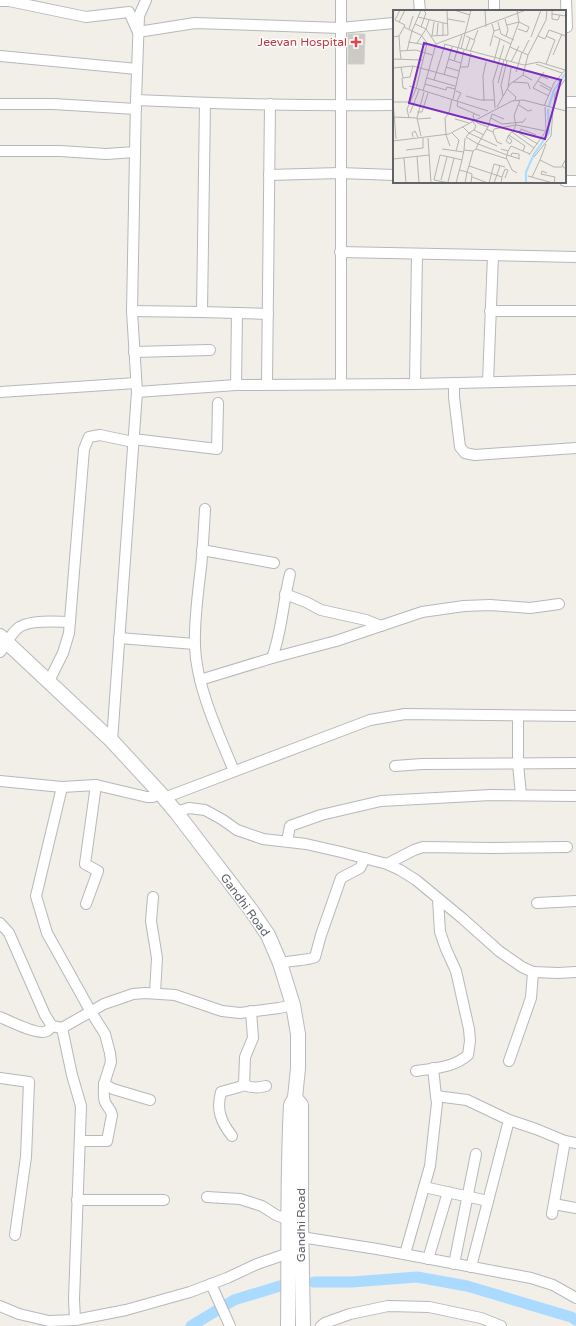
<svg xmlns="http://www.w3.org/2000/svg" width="576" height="1326" font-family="'Varela Round',sans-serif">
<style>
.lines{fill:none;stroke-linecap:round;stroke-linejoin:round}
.canal{stroke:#aadaff;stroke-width:11}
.building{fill:#cccac5;stroke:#d6d1c6}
.street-casing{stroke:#b5b8bc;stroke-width:12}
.secondary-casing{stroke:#b6babf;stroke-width:16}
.street{stroke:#fff;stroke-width:10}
.secondary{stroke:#fff;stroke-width:14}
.health-dot{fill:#e0444e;stroke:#fff;stroke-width:1.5}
.labels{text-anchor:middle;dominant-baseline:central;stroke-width:3;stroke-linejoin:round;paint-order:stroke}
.health-label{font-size:12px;fill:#be3a42;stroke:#fff;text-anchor:end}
.street-label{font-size:12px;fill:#5f6368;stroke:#fff}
.inset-river{fill:none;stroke:#aadaff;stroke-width:2}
.inset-road{fill:none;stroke:#b3b3b1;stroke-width:1}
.view{fill:#7b2cbf;fill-opacity:0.15;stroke:#7b2cbf;stroke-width:2}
.inset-edge{fill:none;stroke:#5f6368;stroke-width:2}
</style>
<rect width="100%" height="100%" fill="#f1efe8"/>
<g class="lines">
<!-- canal -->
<g class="canal">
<path d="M 314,1282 L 352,1282 L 417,1277 L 467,1286 L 571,1317 L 576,1320"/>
<path d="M 191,1326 L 234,1300 L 283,1285"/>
</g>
</g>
<!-- building -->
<path class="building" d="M 348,34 L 365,34 L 364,64 L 348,64 Z"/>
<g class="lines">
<!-- street casing -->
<g class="street-casing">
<g id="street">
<path d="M 341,0 L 341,384"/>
<path d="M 419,0 L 420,11"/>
<path d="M 494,0 L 494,11"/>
<path d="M 566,0 L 567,27"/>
<path d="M 0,1 L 9,1 L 86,17 L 129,12 L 138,32 L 195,23 L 340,28 L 394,23"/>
<path d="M 0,56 L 137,69"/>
<path d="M 136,100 C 222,104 308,106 394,105"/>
<path d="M 565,102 L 576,102"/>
<path d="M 205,103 L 202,312 L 237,313 L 236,385"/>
<path d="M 0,104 L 53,104 L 136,109"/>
<path d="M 0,151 L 60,151 L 106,154 L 135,152"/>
<path d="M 269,175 L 340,173 L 394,175"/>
<path d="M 565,181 L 576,181"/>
<path d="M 340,252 L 576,257"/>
<path d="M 132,311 L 202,312"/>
<path d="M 490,311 L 576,311"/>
<path d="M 237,313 L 268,314"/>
<path d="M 134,352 L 210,350"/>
<path d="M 488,382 L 493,255"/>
<path d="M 454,383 L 454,397 L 460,447 L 465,453 L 475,455 L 576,448"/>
<path d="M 267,384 L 270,104"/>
<path d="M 415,384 L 417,254"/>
<path d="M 0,392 L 136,383"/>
<path d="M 137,392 L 236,385 L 415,384 L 576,380"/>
<path d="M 133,439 L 217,449 L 218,403"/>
<path d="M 205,509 C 204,528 203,548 201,567 C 198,593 194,620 195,646 C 196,686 219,735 234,771"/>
<path d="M 202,550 L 274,563"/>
<path d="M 285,594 L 306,602 L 321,610 L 366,620 L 381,626"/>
<path d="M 119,638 L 195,644"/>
<path d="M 0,652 C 6,645 10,635 17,629 C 27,619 56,622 70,622"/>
<path d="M 272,658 C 282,631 283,602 290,574"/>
<path d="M 200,680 L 272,658 L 336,641 L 422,612 L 464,606 L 490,605 L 530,608 L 559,604"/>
<path d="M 49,681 L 63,653 L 69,633 L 84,449 L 89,437 L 100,435 L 133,442"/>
<path d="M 518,716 L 518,764 L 521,795"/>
<path d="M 112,741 L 137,392 L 132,311 L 136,100 L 139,16 L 146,0"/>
<path d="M 395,766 L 422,764 L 576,763"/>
<path d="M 0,781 L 62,787 L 96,785 L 85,864 L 98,871 L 86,904"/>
<path d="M 96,785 L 147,797 L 153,797 L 160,793"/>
<path d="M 62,787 L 36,896 L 47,933 L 91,1012 L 105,1034 L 110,1053 L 111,1062 L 104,1084 L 113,1089 L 150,1100"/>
<path d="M 164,798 L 370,720 L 405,714 L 576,716"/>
<path d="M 176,812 L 189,808 L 205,810 L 223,820 L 237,830 L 263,839 L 306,844 L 341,852 L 387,864 L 400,870 L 416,880 L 462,918 L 499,951 L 522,967 L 533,972 L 531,998 L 509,1061"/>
<path d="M 287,841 L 290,826 L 321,815 L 381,801 L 491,795 L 576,796"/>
<path d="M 387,864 L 414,850 L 423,847 L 493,848 L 567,847"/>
<path d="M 153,897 L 151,921 L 157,958 L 155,993"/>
<path d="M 537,903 L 576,901"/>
<path d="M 0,923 L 9,933 L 45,1015 L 52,1026 L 62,1028"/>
<path d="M 280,963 C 287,961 311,960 315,957 L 321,935 L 341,878 L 360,868 L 365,858"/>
<path d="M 533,972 L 558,973 L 576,972"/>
<path d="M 0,1017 C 9,1021 39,1036 47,1031 C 49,1030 50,1028 52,1026"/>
<path d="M 433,1068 L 436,1096"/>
<path d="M 416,1071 C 435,1068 453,1068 468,1055 L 470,1041 L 469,1029 L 456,971 L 446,949 L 440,932 L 438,899"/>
<path d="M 0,1078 L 29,1082 L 26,1157 L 15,1235"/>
<path d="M 244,1085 C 252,1088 257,1088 266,1086"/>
<path d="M 232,1136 C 221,1122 216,1110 221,1092 L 239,1087 L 244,1085 L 245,1057 L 253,1038 L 251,1011"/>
<path d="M 81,1141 L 107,1141 L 112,1115 C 111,1109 107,1107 105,1102 C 103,1097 104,1090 104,1084"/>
<path d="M 424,1187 L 488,1201"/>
<path d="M 207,1197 L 240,1199 L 262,1206 L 276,1215 L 289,1220"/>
<path d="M 77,1200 L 164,1200"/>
<path d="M 554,1204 L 576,1208"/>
<path d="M 552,1214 L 565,1141 L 576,1143"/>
<path d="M 301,1237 L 377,1249 L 531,1278 L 553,1285 L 576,1298"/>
<path d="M 405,1254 L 430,1166 L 437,1103 L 436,1096 L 467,1100 L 509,1120 L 536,1129 L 565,1141"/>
<path d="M 428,1259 L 448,1192"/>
<path d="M 454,1264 L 476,1154"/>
<path d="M 471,1267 L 509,1120"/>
<path d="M 211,1284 L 230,1326"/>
<path d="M 0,1306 L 19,1314 L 49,1321 L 75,1320 L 74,1299 L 81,1106 L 72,1075 L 62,1028 L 104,1004 L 133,994 L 145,993 L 175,995 L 222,1011 L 240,1013 L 279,1008 L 293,1005"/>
<path d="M 75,1320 L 126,1310 L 190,1292 L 227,1278 L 257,1264 L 289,1253"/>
<path d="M 321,1326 L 325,1323 L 350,1314 L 388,1306 L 429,1307 L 481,1318 L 501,1326"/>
</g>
</g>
<!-- secondary casing -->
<g class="secondary-casing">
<g id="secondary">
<path d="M 0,636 L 112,741 L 160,793 L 176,812 L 251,910 L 268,935 L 280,963 L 293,1005 L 298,1034 L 298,1068 L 295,1098 L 291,1105 C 287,1179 289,1252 288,1326"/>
<path d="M 295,1098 L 301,1105 L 301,1219 L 303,1326"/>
</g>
</g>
<!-- street -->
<use href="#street" class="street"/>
<!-- secondary -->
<use href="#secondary" class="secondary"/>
</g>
<!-- markers -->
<path class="health-dot" d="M354 36h4v4h4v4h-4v4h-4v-4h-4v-4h4z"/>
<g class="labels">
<!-- health labels -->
<g class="health-label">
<text x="347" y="42">Jeevan Hospital</text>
</g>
<!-- street labels -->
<g class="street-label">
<text transform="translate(245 905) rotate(54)">Gandhi Road</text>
<text transform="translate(301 1225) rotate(-90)">Gandhi Road</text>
</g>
</g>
<!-- overview -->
<g transform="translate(393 10)">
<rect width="173" height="173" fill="#f1efe8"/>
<path class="inset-river" d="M 156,96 L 161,80 L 173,63M 133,173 L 133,162 L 141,144 L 156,123 L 155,99"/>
<path class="inset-road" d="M 7,0 L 2,10 L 12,15 L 11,17M 61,0 L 77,5M 92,0 L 93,17M 159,0 L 159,4 L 173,6M 159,4 L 159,9 L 165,10 L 167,5M 25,7 L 55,14M 55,9 L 72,12M 112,9 L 115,20 L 113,26M 6,12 L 12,0M 105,12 L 108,24 L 121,30M 22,14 L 33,19 L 36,10M 99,14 L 101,21 L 107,19M 114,15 L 126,12 L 136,17 L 134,22 L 125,19M 28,17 L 33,3 L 30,0M 16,19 L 20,6M 44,25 L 45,13M 6,26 L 11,17 L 19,21 L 14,41M 38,26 L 55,25 L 54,0M 39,26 L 41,12M 50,26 L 50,13M 73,26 L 81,30 L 85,20M 101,26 L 118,34M 145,26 L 152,29 L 156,20 L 173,26M 0,27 L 6,26 L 7,41M 138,27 L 148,0M 15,32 L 34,35M 24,33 L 33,19 L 43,34M 51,34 L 131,55 L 146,52 L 172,60M 97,36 L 101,21M 117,37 L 135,45 L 130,65M 68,39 L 78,0M 73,40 L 77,28M 77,42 L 82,30M 130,42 L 136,30M 135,45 L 153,10 L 154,0M 160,45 L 169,24M 0,49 L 29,50M 8,49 L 7,41 L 23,40 L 39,45M 55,49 L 68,53M 112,50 L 126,12 L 124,0M 61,51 L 69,25M 101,51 L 107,29M 118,52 L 126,36M 143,54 L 169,63M 153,54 L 162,30 L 153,26M 8,57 L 10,68 L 17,67 L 20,56M 53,57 L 66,61M 67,57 L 75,57 L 78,43M 0,58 L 20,56 L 64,68M 0,62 L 0,76M 123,62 L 129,42M 151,62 L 148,66 L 155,69M 51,65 L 59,37M 148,66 L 140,78 L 156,86M 9,68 L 10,78 L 14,79M 34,68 L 62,76M 41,70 L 52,34M 145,71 L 159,79M 120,72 L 135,73 L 137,79M 105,73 L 111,50M 32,74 L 53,80 L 54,77 L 62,79M 147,75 L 158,81M 16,76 L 95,101M 115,77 L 118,58M 114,79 L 123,87 L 122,90M 30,81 L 43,34 L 133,0M 63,81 L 68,83 L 64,91M 73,86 L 87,90 L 101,90M 110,86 L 108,75 L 114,51M 60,89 L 71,40M 127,90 L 121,106 L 123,115 L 153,121 L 136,145M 0,91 L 3,129M 65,91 L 64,96 L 87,106M 91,91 L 90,66 L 93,52M 0,92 L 16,92M 126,95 L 135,101 L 139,100M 151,96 L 161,73 L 173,59M 104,97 L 117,74 L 130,65 L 139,70M 152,97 L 153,121M 161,97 L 162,84 L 173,68M 102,98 L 100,71 L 111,35M 24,102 L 29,102 L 35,83M 17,103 L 26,80M 81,103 L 80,107 L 84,113 L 95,117 L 99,104 L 111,109M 0,107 L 24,108 L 28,126M 16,108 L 14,99 L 23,79 L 34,33 L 28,25 L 19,21 L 28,0M 24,108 L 31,82M 98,108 L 109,114 L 130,112 L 133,108M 24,109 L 38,108M 62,109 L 76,113M 80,112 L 83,116 L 81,120 L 91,125M 70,117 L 76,123 L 73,127 L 85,134 L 95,117M 93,119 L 100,122 L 101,119 L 123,115M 81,120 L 76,123 L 104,136M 100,122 L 104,132 L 109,134M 119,122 L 141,138M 59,123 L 66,130 L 63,141M 116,125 L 132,136 L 130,141M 143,125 L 128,119 L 126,123 L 145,134M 115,126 L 119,131 L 117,134 L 113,131 L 115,127 L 115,126 L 116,125 L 122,118 L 122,116M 20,127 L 19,123 L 22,121 L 25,127M 35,128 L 38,173M 0,131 L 56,124 L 119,91 L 130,90 L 173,101M 57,136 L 53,125 L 52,108 L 56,103 L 59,89M 49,139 L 71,142M 83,139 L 85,134 L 114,145 L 115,141 L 108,139M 13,140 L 30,138 L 30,128M 71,140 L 72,128M 80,141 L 83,139 L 114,149 L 119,160 L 124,163M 115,141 L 118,136 L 137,144M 24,146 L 26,173M 118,146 L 119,143 L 126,144 L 126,148M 141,147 L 158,126 L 160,100M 11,148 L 13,173M 61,148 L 69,150 L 71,140 L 80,141 L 76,156 L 109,167 L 108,173M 0,149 L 36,145M 113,149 L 114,145 L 127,149M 173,149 L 169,156 L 173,159M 147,150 L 153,134M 66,160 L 74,162 L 76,156M 154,163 L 149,161 L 148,164 L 162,167 L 161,173M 135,166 L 160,173M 79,167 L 95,173M 109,167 L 112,159 L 115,160 L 112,168M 139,167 L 147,150 L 161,157 L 169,157M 41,170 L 47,145 L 61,148 L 55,172M 41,170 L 57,173M 48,170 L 54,147M 63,173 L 69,150M 72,173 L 74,162 L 79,164 L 78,173M 96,173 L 101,154 L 112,157M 101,173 L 107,156"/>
<path class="view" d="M 31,33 L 168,70 L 152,129 L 16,93 Z"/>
<rect width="173" height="173" class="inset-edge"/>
</g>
</svg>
